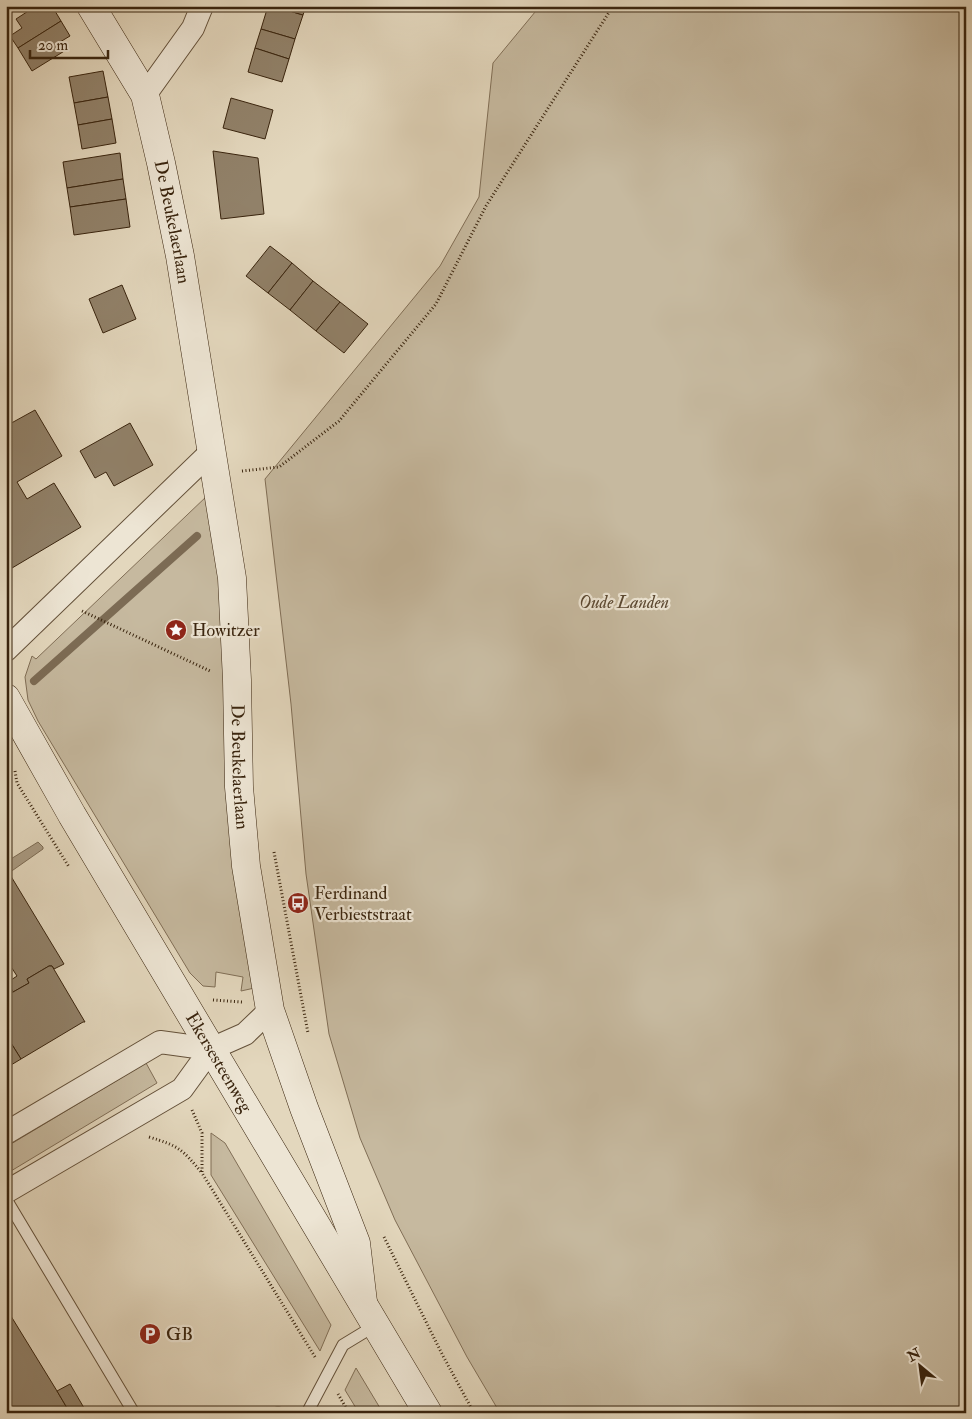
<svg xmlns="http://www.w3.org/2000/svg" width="972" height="1419" font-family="'IM FELL Double Pica',serif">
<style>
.green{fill:#c6b99f;stroke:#806e56}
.water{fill:#a99a82;stroke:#7c6b54}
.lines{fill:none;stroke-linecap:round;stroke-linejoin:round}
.stream{stroke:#7c6b54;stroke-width:8}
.building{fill:#918169;stroke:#39240e}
.service-casing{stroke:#64513a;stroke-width:13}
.minor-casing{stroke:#64513a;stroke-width:24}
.secondary-casing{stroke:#39240e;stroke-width:29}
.path{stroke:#39240e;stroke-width:3;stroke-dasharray:1 2.5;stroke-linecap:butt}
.service{stroke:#ede5d4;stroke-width:11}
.minor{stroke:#ede5d4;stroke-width:22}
.secondary{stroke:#ede5d4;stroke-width:28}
.labels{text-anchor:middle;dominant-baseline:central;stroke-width:4.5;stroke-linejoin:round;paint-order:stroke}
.street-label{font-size:18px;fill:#39240e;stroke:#ede5d4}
.park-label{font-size:18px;font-style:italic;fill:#5c4932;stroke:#ede5d4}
.poi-label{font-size:18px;fill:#39240e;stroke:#ede5d4;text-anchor:start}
</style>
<rect width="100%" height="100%" fill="#e3d7bd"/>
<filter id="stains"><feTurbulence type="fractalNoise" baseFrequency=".004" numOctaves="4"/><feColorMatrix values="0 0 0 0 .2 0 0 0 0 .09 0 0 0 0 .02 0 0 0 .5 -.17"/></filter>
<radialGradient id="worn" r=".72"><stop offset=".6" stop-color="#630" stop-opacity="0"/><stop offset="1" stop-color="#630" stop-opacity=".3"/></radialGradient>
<!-- green -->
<g class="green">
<path d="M 540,6 L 966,6 L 966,1413 L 500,1413 L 467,1357 L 395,1220 L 360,1138 L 329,1034 L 306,874 L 291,704 L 265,479 L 440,266 L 479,197 L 493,63 Z"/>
<path d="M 208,495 L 214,504 L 259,987 L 241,991 L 243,977 L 216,972 L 215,987 L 203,986 L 190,973 L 38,721 L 28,700 L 25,677 L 32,656 L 36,659 Z"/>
<path d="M 146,1063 L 157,1083 L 6,1174 L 6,1147 Z"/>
<path d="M 211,1133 L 225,1143 L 331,1325 L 320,1351 L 211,1175 Z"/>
<path d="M 356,1368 L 383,1413 L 359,1413 L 345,1390 Z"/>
</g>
<!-- water -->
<path class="water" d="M 38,842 L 43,847 L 43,849 L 6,875 L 6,862 Z"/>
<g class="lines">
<!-- stream -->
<path class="stream" d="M 34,681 L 197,536"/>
</g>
<!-- building -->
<g class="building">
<path d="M 36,6 L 52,6 L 61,21 L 18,48 L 10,36 L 22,28 L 16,19 Z"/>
<path d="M 268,6 L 273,6 L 303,15 L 295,39 L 261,29 Z"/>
<path d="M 273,6 L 306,6 L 303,15 Z"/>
<path d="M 61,21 L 70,36 L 60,42 L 66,50 L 32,71 L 18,48 Z"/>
<path d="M 261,29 L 295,39 L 289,59 L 255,48 Z"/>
<path d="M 255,48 L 289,59 L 282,82 L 248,72 Z"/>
<path d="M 103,71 L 108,97 L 74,103 L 69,77 Z"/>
<path d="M 108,97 L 112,119 L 78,125 L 74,103 Z"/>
<path d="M 231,98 L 273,110 L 265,139 L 223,128 Z"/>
<path d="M 112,119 L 116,143 L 82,149 L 78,125 Z"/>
<path d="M 213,151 L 258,158 L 264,214 L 221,219 Z"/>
<path d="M 120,153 L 123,179 L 67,188 L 63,162 Z"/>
<path d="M 123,179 L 126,199 L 70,207 L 67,188 Z"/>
<path d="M 126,199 L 130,227 L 74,235 L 70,207 Z"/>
<path d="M 270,246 L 292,263 L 268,293 L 246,276 Z"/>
<path d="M 292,263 L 313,281 L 290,310 L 268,293 Z"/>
<path d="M 313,281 L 340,302 L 316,331 L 290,310 Z"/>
<path d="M 122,285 L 136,319 L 103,333 L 89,299 Z"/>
<path d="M 340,302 L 368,324 L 344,353 L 316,331 Z"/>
<path d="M 35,410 L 62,456 L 17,482 L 27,499 L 54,483 L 81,527 L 7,571 L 6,426 Z"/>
<path d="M 130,423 L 153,465 L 114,486 L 106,472 L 95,478 L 80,451 Z"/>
<path d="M 9,873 L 64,964 L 54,969 L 52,966 L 49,966 L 27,979 L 29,983 L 13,992 L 8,982 L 17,976 L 6,959 L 6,875 Z"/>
<path d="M 49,966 L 52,966 L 85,1022 L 83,1022 L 21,1059 L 6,1035 L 6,996 L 29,983 L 27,979 Z"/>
<path d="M 6,1035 L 21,1059 L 6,1068 Z"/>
<path d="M 6,1308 L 57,1391 L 70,1413 L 6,1413 Z"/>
<path d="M 70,1384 L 87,1413 L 70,1413 L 57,1391 Z"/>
</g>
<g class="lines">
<!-- service casing -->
<g class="service-casing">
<g id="service">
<path d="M 6,1199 L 134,1413"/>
<path d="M 277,1413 L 279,1413"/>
<path d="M 307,1413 L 343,1345 L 376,1325"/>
</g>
</g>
<!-- minor casing -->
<g class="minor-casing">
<g id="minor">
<path d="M 145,95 L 193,28 L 202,6"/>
<path d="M 6,650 L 211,452"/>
<path d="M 211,1049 L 245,1034 L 270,1010"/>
<path d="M 6,1133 L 160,1042 L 211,1049"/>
<path d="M 6,1192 L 182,1089 L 211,1049"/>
</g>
</g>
<!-- secondary casing -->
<g class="secondary-casing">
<g id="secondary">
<path id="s1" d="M 91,6 L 145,95 L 161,163 L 180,256 L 232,578 L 237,680 L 239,787 L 246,866 L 270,1010 L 304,1108 L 356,1243 L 363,1302"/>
<path id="s2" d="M 6,698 L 72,815 L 428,1413"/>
</g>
</g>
<!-- path -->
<g class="path">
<path d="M 242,471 L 279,467 L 339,421 L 436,304 L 486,206 L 613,6"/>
<path d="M 82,611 L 210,671"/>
<path d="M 15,771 L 17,783 L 69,867"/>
<path d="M 274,852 L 308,1033"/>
<path d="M 213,1000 L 242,1002"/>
<path d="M 192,1110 L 202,1133 L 202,1173 L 315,1357"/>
<path d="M 149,1137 C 179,1146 182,1149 202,1173"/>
<path d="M 384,1237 L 442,1354 L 474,1413"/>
<path d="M 338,1394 L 349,1413"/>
</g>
<!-- service -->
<use href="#service" class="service"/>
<!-- minor -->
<use href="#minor" class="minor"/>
<!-- secondary -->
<use href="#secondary" class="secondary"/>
</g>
<!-- icons -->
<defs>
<g id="sight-disc" transform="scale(1.125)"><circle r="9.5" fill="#8f2418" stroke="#ede5d4"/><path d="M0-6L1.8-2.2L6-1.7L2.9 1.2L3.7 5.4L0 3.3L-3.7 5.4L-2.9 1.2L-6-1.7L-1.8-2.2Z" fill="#fff"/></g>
<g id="bus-disc" transform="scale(1.125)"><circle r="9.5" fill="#8f2418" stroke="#ede5d4"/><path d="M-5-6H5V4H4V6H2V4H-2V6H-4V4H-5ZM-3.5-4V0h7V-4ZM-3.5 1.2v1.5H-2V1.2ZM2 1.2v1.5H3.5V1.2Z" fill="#fff"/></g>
<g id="parking-disc" transform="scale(1.125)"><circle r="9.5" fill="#8f2418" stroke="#ede5d4"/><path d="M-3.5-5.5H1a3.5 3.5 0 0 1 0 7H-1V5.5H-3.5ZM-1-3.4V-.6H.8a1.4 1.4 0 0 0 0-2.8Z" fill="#fff"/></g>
</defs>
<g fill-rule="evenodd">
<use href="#sight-disc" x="176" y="630"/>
<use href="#bus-disc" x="298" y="903"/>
<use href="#parking-disc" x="150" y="1334"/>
</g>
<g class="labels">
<!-- street labels -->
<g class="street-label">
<text stroke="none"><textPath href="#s1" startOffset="234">De Beukelaerlaan</textPath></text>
<text stroke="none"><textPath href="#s1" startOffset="784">De Beukelaerlaan</textPath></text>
<text stroke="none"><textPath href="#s2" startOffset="422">Ekersesteenweg</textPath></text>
</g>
<!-- park labels -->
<g class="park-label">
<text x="624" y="602">Oude Landen</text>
</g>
<!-- poi labels -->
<g class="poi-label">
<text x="192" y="630">Howitzer</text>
<text x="314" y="893">Ferdinand<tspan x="314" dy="21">Verbieststraat</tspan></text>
<text x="166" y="1334">GB</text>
</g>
</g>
<!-- margin -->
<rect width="972" height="1419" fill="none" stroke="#e3d7bd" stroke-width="25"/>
<rect x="8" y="8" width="957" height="1404" fill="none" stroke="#39240e" stroke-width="2.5"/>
<rect x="12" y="12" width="947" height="1394" fill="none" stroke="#39240e"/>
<!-- north arrow -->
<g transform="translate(920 1366) rotate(331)" stroke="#ede5d4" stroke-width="4" paint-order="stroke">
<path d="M0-4L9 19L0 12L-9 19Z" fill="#39240e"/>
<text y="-8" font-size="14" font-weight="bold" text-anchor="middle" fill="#39240e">N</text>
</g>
<!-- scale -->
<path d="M30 50v8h78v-8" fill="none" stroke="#39240e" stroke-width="2.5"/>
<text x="38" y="50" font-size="15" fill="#39240e" stroke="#ede5d4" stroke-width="4" paint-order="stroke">20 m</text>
<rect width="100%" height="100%" filter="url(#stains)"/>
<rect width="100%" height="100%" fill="url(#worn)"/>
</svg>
